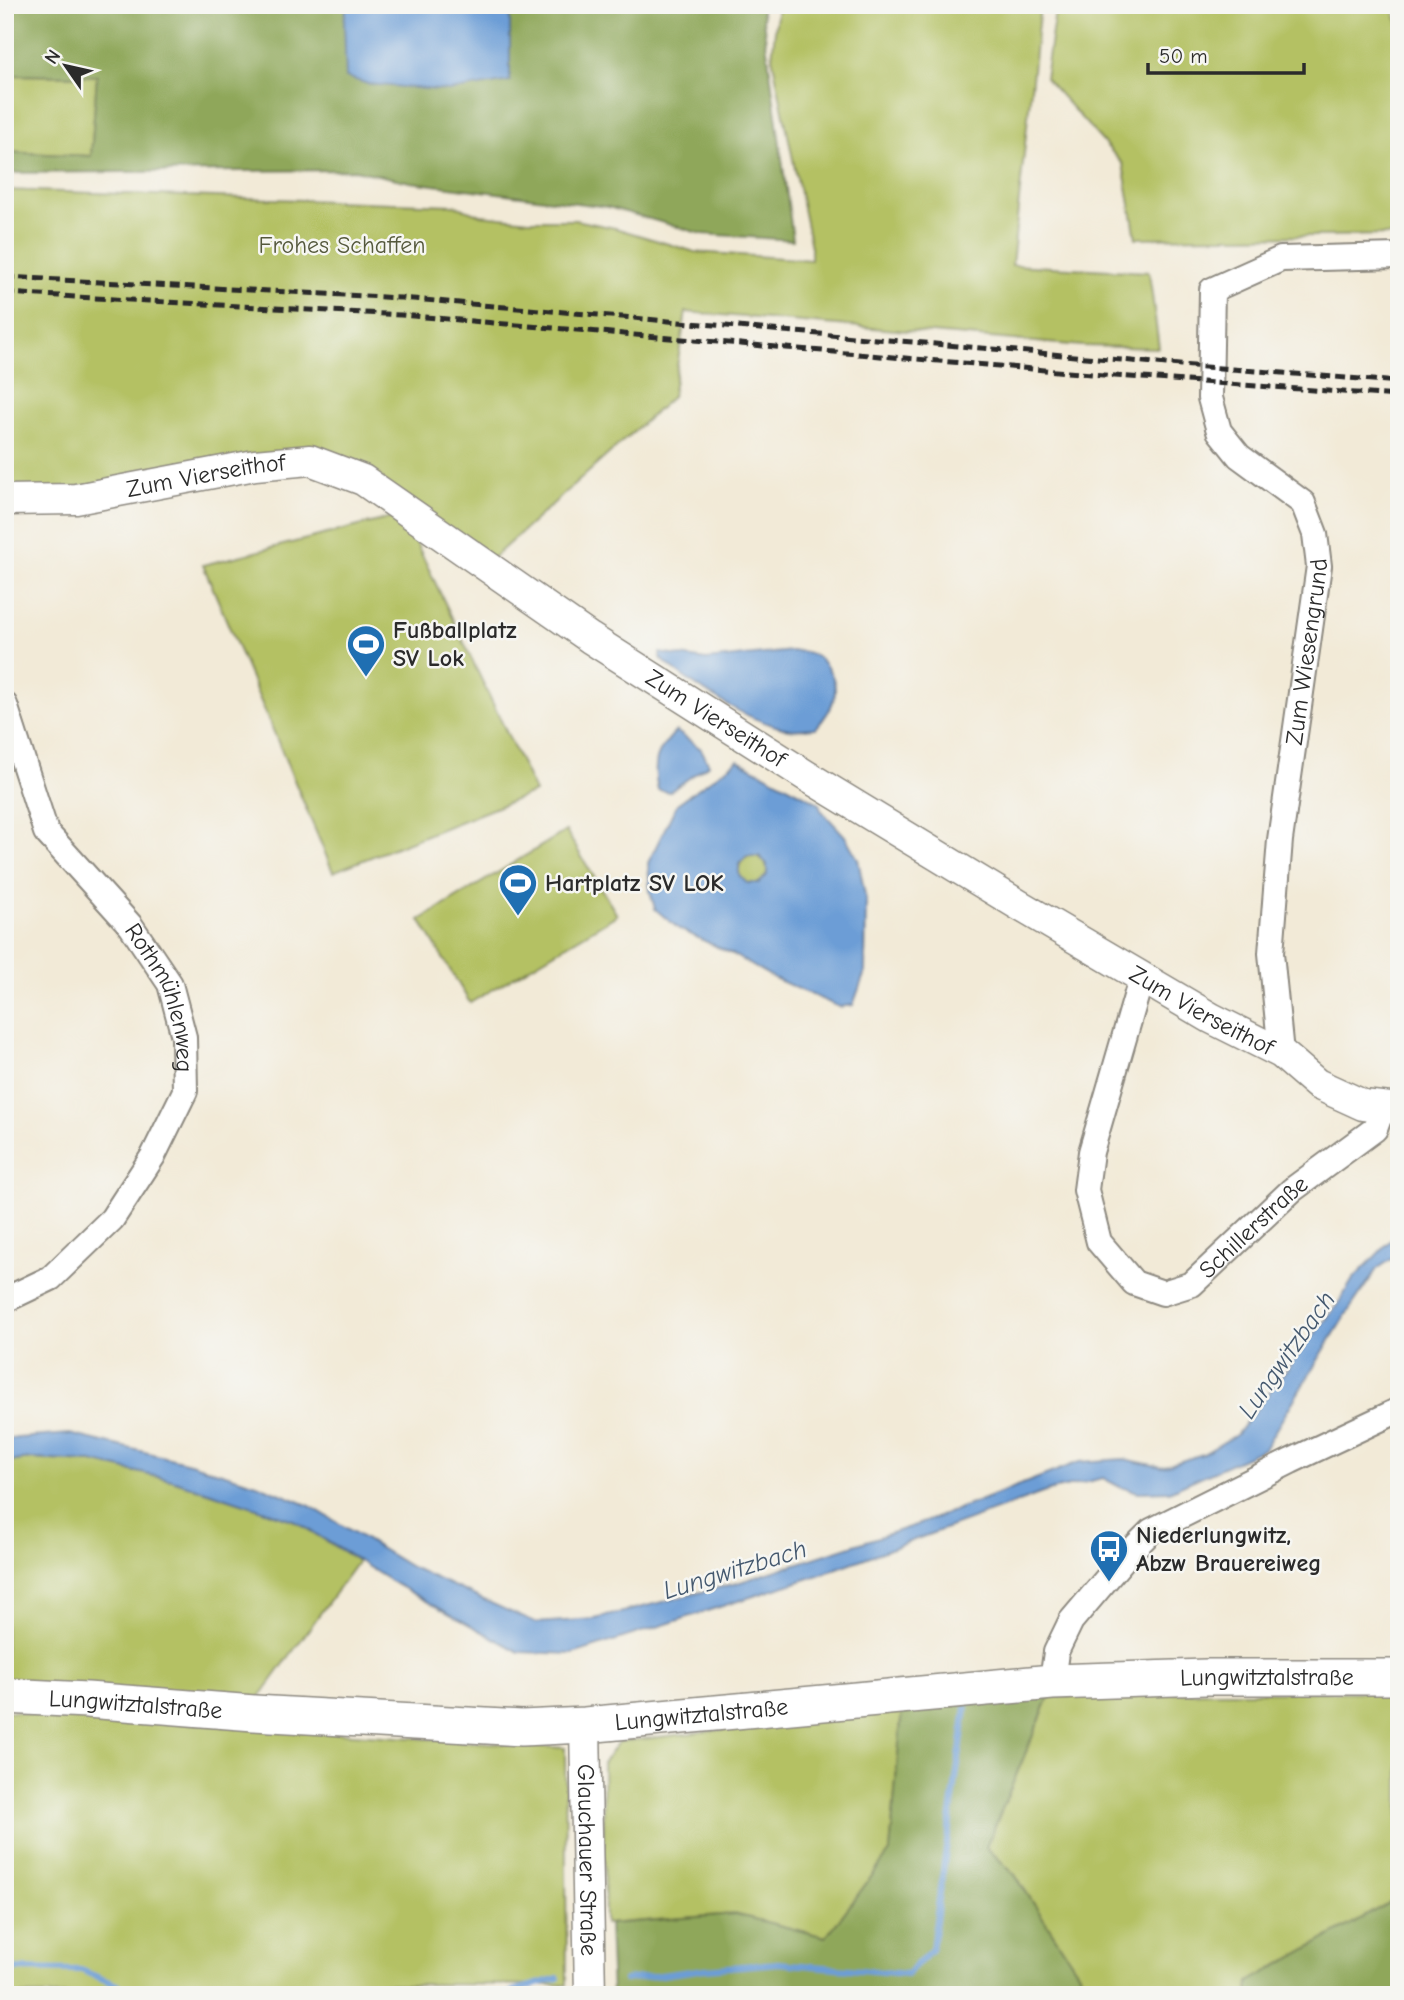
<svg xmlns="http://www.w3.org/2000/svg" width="1404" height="2000" font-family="'Comic Neue',sans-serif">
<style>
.green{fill:#b4c164;stroke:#707648;stroke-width:2}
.forest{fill:#8fa75a;stroke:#5d6942;stroke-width:2}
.water{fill:#6c9dd6;stroke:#4c6480;stroke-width:2;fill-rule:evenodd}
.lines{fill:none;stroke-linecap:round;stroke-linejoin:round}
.stream{stroke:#6c9dd6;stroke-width:6}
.minor-casing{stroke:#8e8a81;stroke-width:28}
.tertiary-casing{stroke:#8e8a81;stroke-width:33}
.secondary-casing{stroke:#8e8a81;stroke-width:38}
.minor{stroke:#fff;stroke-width:24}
.tertiary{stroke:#fff;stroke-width:30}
.secondary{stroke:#fff;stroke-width:35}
.rail{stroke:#2b2b2b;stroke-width:5;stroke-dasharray:10 5;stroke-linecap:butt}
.labels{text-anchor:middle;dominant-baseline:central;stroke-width:5;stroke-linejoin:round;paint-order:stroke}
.park-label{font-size:24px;fill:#54583c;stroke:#f6f6f2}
.street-label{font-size:24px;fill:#2b2b2b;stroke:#f6f6f2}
.poi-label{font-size:24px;font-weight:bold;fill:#2b2b2b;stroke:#f6f6f2;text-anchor:start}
.water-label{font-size:26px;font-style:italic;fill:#45596f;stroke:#f6f6f2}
</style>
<rect width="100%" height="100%" fill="#f6f6f2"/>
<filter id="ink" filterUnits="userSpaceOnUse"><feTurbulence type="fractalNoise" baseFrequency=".0143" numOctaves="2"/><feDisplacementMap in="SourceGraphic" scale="14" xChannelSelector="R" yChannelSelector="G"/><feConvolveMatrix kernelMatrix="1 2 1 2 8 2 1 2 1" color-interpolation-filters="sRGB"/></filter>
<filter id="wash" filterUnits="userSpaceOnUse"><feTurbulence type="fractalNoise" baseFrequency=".00686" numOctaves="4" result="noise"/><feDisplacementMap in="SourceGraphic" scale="28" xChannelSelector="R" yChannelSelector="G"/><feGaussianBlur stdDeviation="1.57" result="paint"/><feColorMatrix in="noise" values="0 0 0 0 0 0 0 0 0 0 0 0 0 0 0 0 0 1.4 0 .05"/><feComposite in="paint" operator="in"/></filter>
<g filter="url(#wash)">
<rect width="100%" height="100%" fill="#f2ead7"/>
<!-- green -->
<g class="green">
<path d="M 778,5 L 1040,5 L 1012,265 L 1149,272 L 1159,348 L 1083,346 L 686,312 L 672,397 L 485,565 L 310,460 L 5,500 L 5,190 L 454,205 L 481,215 L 529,220 L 575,220 L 615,228 L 695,252 L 811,260 L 811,247 L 772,57 Z"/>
<path d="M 1056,5 L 1396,5 L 1395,14 L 1399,23 L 1399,235 L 1136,238 L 1123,164 L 1045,78 Z"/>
<path d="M 5,75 L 97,76 L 91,156 L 5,152 Z"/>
<path d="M 403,515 L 535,792 L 333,872 L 203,565 Z"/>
<path d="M 566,831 L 617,915 L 470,1003 L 420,920 Z"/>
<circle cx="753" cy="870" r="14"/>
<path d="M 32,1459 L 92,1462 L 172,1480 L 293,1520 L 358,1561 L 257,1701 L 5,1683 L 5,1462 Z"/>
<path d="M 1203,1692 L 1399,1692 L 1399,1897 L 1249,1982 L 1248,1995 L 1093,1995 L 1015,1875 L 986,1847 L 1049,1697 Z"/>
<path d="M 902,1708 L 890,1852 L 826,1937 L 734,1914 L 605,1924 L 603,1763 L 618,1742 Z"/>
<path d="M 5,1711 L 565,1748 L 567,1985 L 378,1984 L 356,1995 L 5,1995 Z"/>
</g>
<!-- forest -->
<g class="forest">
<path d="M 5,5 L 761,5 L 793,240 L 702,234 L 608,207 L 410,182 L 355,170 L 5,173 L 5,152 L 91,156 L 97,76 L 5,75 Z"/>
<path d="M 1049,1697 L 986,1847 L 1015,1875 L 1093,1995 L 612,1995 L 609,1924 L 734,1914 L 826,1937 L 890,1852 L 902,1708 Z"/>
<path d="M 1399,1897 L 1399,1995 L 1248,1995 L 1249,1982 Z"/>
</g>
<!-- water -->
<g class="water">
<path d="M 347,5 L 510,5 L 510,81 L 449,91 L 368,84 L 346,77 L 344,21 Z"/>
<path d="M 792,651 C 797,651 804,651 809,653 C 816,655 822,660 827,667 C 843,689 833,709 816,728 C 807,728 797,731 789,729 C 749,723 690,684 660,658 L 660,653 L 706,660 Z"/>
<path d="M 676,731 L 701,749 L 709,764 L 669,792 L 658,790 C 652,762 656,752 676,731 Z"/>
<path d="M 738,760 L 819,803 L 821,810 L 845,836 L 858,859 L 866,900 L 865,972 L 853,1005 L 839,1007 L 774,978 L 728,952 L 679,929 L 655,909 L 650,891 L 648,863 L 677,804 ZM 747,856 L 759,856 L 767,864 L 767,875 L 759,883 L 747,883 L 739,875 L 739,864 Z"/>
<path d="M 1399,1232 L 1399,1254 L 1377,1269 L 1343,1319 L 1264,1449 L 1169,1491 L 1139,1492 L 1120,1487 L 1103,1478 L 1048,1491 L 813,1577 L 573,1654 L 519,1652 L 397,1585 L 293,1520 L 172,1480 L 92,1462 L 32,1459 L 5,1462 L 5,1439 L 70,1434 L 190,1463 L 257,1484 L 310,1506 L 411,1567 L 535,1623 L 595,1619 L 737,1583 L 925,1522 L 1079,1462 L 1124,1459 L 1162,1467 L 1203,1454 L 1236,1435 L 1338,1304 L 1353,1279 Z"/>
</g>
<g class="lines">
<!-- stream -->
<g class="stream">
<path d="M 5,1969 L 81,1970 L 117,1985 L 132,1995"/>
<path d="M 625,1980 L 705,1969 L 778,1963 L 907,1974 L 932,1949 L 966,1708"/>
<path d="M 508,1995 L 514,1991 L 558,1978"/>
</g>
</g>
</g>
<g filter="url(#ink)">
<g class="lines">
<!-- minor casing -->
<g class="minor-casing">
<g id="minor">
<path id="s1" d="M 5,705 L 46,832 L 131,926 L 170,984 L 184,1037 L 185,1091 L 153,1156 L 112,1219 L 51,1278 L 5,1300"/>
<path id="s2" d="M 1142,976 L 1091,1152 L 1086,1190 L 1099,1242 L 1134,1283 L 1163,1293 L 1192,1284 L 1292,1190 L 1375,1129 L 1383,1107"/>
<path id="s3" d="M 1281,1053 L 1271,953 L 1280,840 L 1319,566 L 1315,534 L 1303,503 L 1239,456 L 1219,431 L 1210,398 L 1212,290 L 1281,259 L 1399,256"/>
<path d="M 1052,1682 L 1056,1652 L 1071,1621 L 1127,1555 L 1151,1531 L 1291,1461 L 1399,1410"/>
</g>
</g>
<!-- tertiary casing -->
<g class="tertiary-casing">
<g id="tertiary">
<path id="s4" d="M 5,500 L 76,499 L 255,465 L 310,460 L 363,480 L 590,638 L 805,775 L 1019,905 L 1211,1018 L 1281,1053 L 1317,1084 L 1363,1105 L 1399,1109"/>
<path id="s5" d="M 585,1725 L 590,1995"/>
</g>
</g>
<!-- secondary casing -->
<g class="secondary-casing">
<g id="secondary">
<path id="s6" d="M 5,1696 L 87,1700 L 254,1713 L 522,1728 L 585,1725 L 1052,1682 L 1206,1677 L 1399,1677"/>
</g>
</g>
<!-- minor -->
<use href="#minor" class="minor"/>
<!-- tertiary -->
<use href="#tertiary" class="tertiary"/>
<!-- secondary -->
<use href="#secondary" class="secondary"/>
<!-- rail -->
<g class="rail">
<path d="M 5,277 L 401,298 L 1167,364 L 1399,382"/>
<path d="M 5,293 L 401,315 L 1115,376 L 1399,396"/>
</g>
</g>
</g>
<!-- icons -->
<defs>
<g id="stadium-pin" transform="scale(2.0125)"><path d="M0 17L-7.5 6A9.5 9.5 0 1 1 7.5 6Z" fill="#1f6fb2" stroke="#f6f6f2"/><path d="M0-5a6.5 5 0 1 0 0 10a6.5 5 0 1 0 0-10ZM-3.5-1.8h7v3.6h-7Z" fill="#fff"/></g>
<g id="bus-pin" transform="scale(2.0125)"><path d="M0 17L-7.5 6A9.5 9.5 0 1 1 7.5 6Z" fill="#1f6fb2" stroke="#f6f6f2"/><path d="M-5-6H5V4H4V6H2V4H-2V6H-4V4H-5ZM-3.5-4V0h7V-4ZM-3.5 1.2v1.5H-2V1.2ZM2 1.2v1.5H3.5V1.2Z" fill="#fff"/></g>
</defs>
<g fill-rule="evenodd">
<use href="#stadium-pin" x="366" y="644"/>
<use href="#stadium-pin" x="518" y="883"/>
<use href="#bus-pin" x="1109" y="1549"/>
</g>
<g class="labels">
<!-- park labels -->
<g class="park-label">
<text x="342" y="245">Frohes Schaffen</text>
</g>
<!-- street labels -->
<g class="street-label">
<text stroke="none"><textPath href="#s4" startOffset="203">Zum Vierseithof</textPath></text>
<text stroke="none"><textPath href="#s3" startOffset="404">Zum Wiesengrund</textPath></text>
<text stroke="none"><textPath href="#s4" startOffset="791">Zum Vierseithof</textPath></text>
<text stroke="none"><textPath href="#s1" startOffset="340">Rothmühlenweg</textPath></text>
<text stroke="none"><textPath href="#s4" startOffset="1358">Zum Vierseithof</textPath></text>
<text stroke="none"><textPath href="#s2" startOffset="474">Schillerstraße</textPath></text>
<text stroke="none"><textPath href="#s6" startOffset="1265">Lungwitztalstraße</textPath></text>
<text stroke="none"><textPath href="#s6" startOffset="131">Lungwitztalstraße</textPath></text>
<text stroke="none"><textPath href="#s6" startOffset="698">Lungwitztalstraße</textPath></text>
<text stroke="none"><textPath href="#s5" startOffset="135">Glauchauer Straße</textPath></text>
</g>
<!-- poi labels -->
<g class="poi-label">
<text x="393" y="630">Fußballplatz<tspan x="393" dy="28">SV Lok</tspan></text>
<text x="545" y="883">Hartplatz SV LOK</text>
<text x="1136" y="1535">Niederlungwitz,<tspan x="1136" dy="28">Abzw Brauereiweg</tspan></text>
</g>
<!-- water labels -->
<g class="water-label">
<text transform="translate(1287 1355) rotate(-55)">Lungwitzbach</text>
<text transform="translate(735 1570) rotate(-17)">Lungwitzbach</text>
</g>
</g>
<!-- margin -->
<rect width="1404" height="2000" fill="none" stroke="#f6f6f2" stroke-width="28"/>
<!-- north arrow -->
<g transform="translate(66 66) rotate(304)" stroke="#f6f6f2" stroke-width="5" paint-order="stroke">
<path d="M0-5L12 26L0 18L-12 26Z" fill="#2b2b2b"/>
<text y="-10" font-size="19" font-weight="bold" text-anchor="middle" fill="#2b2b2b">N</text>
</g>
<!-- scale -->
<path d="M1148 63v10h156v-10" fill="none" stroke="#2b2b2b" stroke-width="3.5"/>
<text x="1159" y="63" font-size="21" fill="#2b2b2b" stroke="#f6f6f2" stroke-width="5" paint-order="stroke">50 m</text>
</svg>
